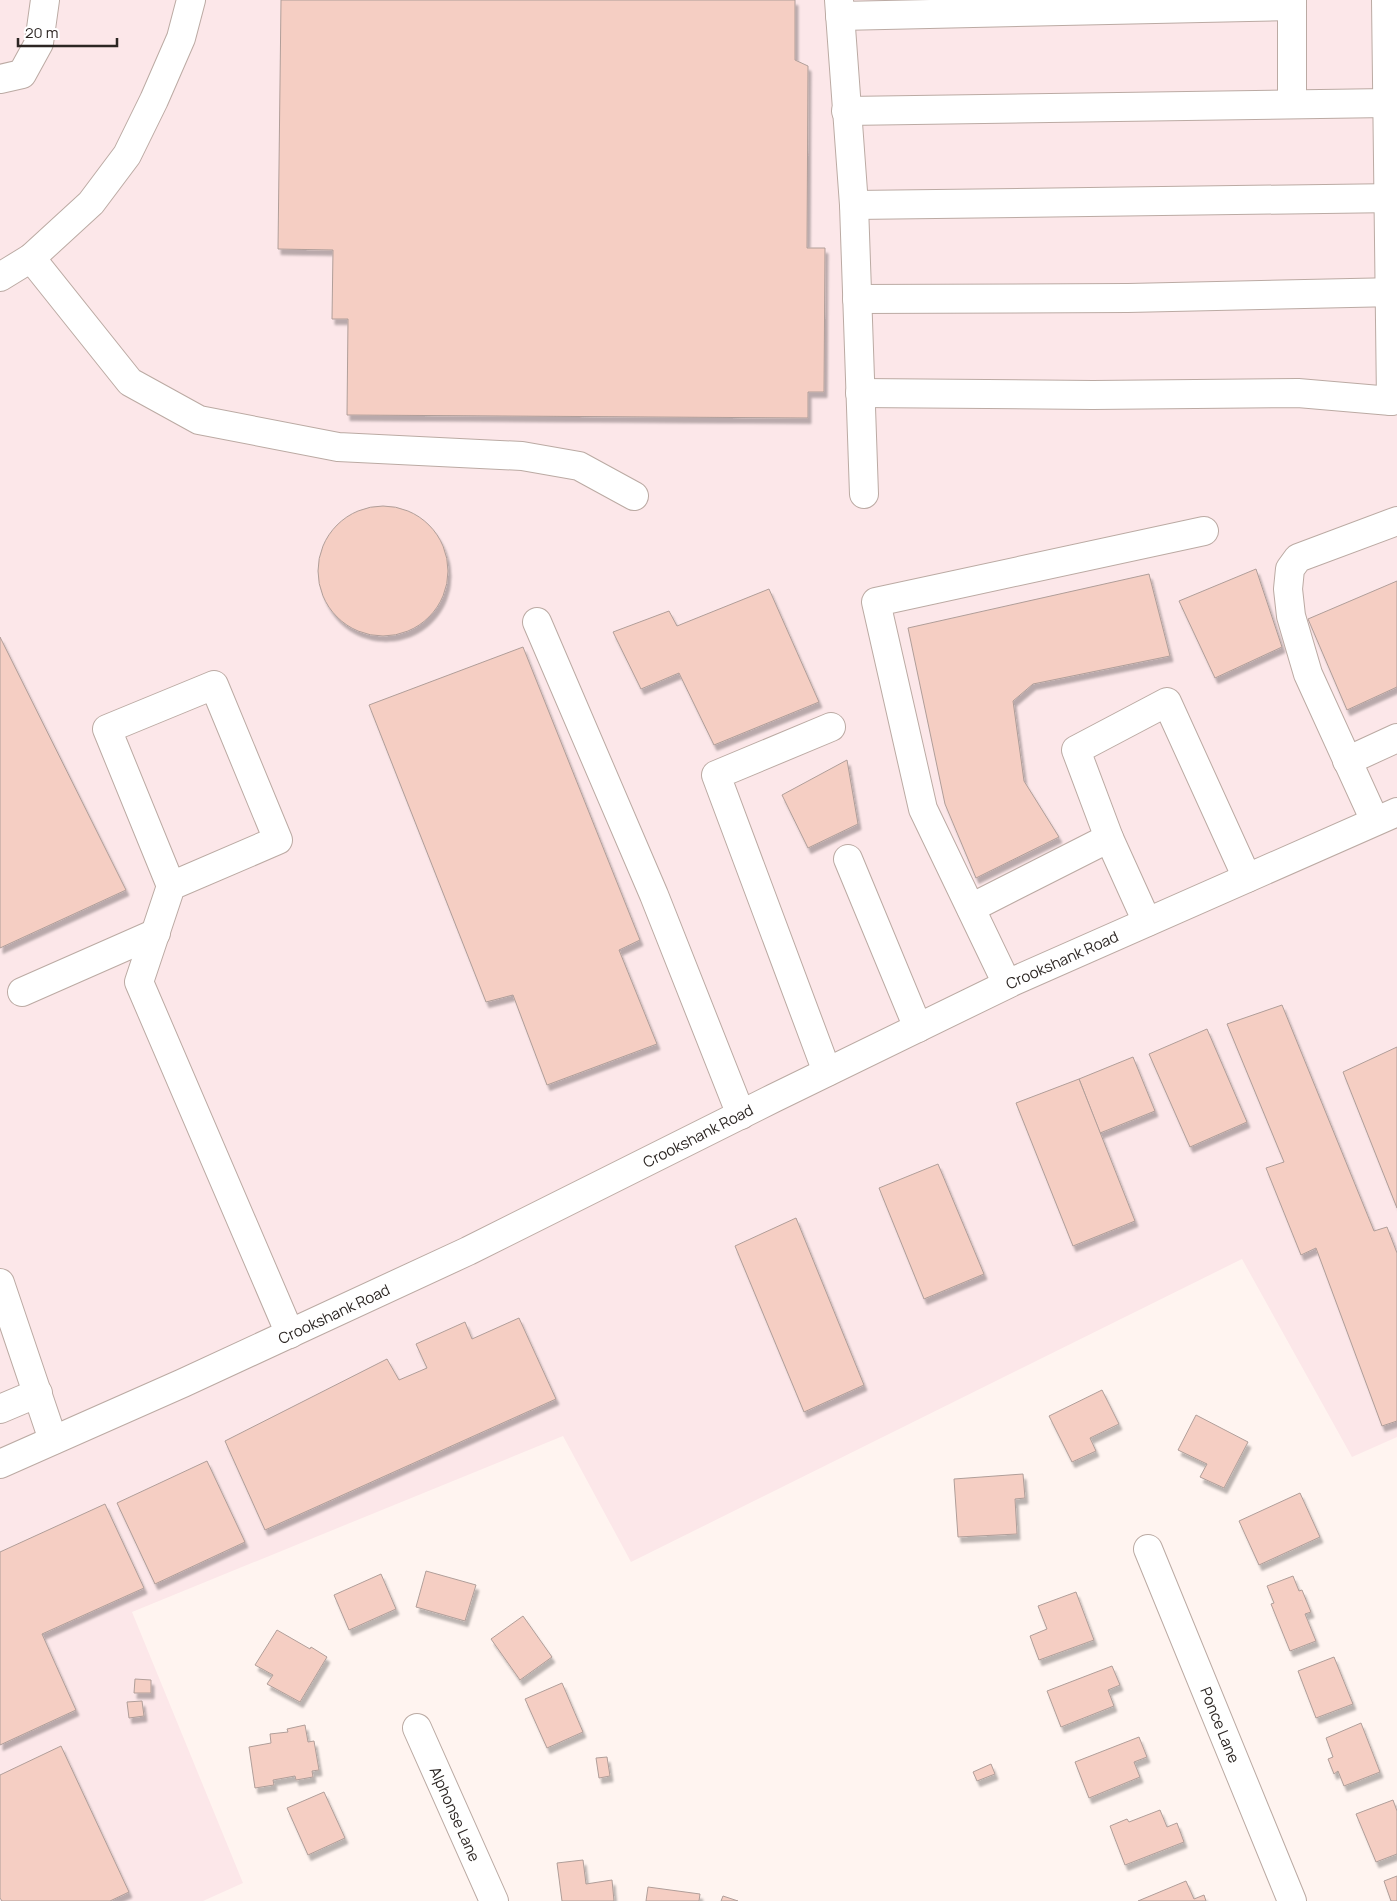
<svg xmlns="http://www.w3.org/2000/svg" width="1397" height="1901" font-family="Manrope,sans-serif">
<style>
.commercial{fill:#fce7e9}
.building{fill:#f5cec3;stroke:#b09e99;filter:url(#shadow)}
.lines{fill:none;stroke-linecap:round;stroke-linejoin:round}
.minor-casing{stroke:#bbaaa3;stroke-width:30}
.minor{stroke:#fff;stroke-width:28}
.labels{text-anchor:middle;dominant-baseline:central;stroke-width:4;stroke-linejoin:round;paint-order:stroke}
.street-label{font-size:15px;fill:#2c2623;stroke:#fff}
</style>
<defs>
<filter id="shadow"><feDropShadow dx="3" dy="5.5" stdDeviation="1" flood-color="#0004"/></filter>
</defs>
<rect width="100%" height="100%" fill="#fff4f0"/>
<!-- commercial -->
<path class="commercial" d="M 0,0 L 1397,0 L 1397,1437 L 1352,1457 L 1242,1259 L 631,1562 L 563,1436 L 132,1612 L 243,1883 L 203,1901 L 0,1901 Z"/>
<!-- building -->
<g class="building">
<path d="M 281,0 L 795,0 L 795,60 L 808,66 L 807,248 L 825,248 L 824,392 L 808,392 L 808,418 L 347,415 L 348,319 L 332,319 L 333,250 L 278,249 Z"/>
<circle cx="383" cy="571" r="65"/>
<path d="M 1256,569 L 1282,647 L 1215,678 L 1179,601 Z"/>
<path d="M 1149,574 L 1170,656 L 1033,684 L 1013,701 L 1024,781 L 1059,837 L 976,878 L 945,804 L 908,628 Z"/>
<path d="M 1397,581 L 1397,687 L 1347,710 L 1308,619 Z"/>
<path d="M 769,589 L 819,702 L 714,745 L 679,673 L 641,689 L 613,632 L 669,611 L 677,626 Z"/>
<path d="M 0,637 L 126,890 L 0,948 Z"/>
<path d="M 523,647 L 640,940 L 619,950 L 657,1044 L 547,1085 L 513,995 L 486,1002 L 369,705 Z"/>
<path d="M 847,760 L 858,824 L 808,848 L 782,795 Z"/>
<path d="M 1282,1005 L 1374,1231 L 1387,1227 L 1397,1253 L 1397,1421 L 1382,1426 L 1316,1248 L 1301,1255 L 1266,1168 L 1284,1162 L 1227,1024 Z"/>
<path d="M 1207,1029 L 1247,1122 L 1190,1147 L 1149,1054 Z"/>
<path d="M 1397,1047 L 1397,1208 L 1343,1072 Z"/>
<path d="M 1133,1057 L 1155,1111 L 1100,1133 L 1079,1079 Z"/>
<path d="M 1079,1079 L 1135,1221 L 1073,1246 L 1016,1103 Z"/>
<path d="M 938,1164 L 984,1274 L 924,1299 L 879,1188 Z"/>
<path d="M 796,1218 L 864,1385 L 804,1412 L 735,1246 Z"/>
<path d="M 519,1318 L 556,1399 L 265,1530 L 225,1441 L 387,1359 L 399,1380 L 427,1368 L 416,1344 L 465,1322 L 472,1339 Z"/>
<path d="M 1102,1390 L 1119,1424 L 1090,1438 L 1096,1451 L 1072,1462 L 1049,1416 Z"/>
<path d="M 1196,1415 L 1248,1442 L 1224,1488 L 1200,1477 L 1207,1464 L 1178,1450 Z"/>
<path d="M 207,1461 L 245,1542 L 155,1584 L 117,1503 Z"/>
<path d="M 1023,1474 L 1025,1498 L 1015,1499 L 1017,1534 L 958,1537 L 954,1479 Z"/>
<path d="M 1300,1493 L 1320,1537 L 1259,1565 L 1239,1521 Z"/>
<path d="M 105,1504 L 144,1588 L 42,1634 L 76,1710 L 0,1745 L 0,1552 Z"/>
<path d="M 426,1571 L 476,1585 L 465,1621 L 416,1607 Z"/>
<path d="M 381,1574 L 396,1609 L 349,1630 L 334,1595 Z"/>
<path d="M 1293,1576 L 1299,1591 L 1302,1590 L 1311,1612 L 1305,1614 L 1316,1641 L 1290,1651 L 1271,1604 L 1274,1603 L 1267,1586 Z"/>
<path d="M 1076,1592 L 1094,1640 L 1039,1660 L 1030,1636 L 1047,1629 L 1038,1606 Z"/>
<path d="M 523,1616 L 552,1657 L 520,1680 L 491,1639 Z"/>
<path d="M 277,1630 L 310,1649 L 311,1647 L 327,1657 L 300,1702 L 267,1684 L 273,1675 L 255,1665 Z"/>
<path d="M 1334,1657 L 1353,1704 L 1316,1718 L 1298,1671 Z"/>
<path d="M 1112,1666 L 1120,1685 L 1108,1690 L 1114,1706 L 1061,1727 L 1047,1691 Z"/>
<path d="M 135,1679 L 151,1680 L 151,1693 L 134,1693 Z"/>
<path d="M 562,1683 L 583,1732 L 547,1748 L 525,1699 Z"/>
<path d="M 142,1701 L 144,1716 L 129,1718 L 127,1702 Z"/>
<path d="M 1361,1723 L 1380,1772 L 1344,1786 L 1338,1771 L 1334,1774 L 1328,1759 L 1333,1757 L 1326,1738 Z"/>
<path d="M 305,1725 L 308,1742 L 314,1741 L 319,1770 L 312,1771 L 313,1777 L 296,1780 L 295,1776 L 273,1780 L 274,1785 L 255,1788 L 249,1747 L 271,1743 L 270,1734 L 288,1732 L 287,1729 Z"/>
<path d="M 1139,1737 L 1147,1757 L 1134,1762 L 1140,1777 L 1089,1798 L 1075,1762 Z"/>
<path d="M 61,1746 L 129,1892 L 110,1901 L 2,1901 L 0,1898 L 0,1775 Z"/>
<path d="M 607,1757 L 610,1776 L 599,1778 L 596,1758 Z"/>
<path d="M 991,1764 L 995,1774 L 977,1781 L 973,1772 Z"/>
<path d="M 324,1792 L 345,1838 L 308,1855 L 287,1808 Z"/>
<path d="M 1393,1800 L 1397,1811 L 1397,1854 L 1376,1862 L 1356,1814 Z"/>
<path d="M 1160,1810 L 1167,1827 L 1177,1823 L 1184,1842 L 1125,1865 L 1110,1826 L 1127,1819 L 1129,1822 Z"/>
<path d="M 583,1860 L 586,1884 L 612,1880 L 614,1901 L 562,1901 L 557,1863 Z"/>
<path d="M 1397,1876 L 1397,1901 L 1391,1901 L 1384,1881 Z"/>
<path d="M 1186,1881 L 1194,1899 L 1204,1895 L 1206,1901 L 1138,1901 Z"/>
<path d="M 648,1887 L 700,1894 L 699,1901 L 646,1901 Z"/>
<path d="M 723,1896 L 738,1901 L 721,1901 Z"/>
</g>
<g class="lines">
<!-- minor casing -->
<g class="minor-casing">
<g id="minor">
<path d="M 839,0 L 854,205 L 864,494"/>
<path d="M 1292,0 L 1292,104"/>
<path d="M 1386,0 L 1391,401"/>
<path d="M 840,16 L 1292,6"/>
<path d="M 0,79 L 22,74 L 39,43 L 45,0"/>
<path d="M 846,111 L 1388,103"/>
<path d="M 854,205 L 1397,198"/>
<path d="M 31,258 L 130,382 L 199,420 L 338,447 L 522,456 L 579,466 L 634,496"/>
<path d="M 0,277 L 31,258 L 91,203 L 127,155 L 154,100 L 181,38 L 191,0"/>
<path d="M 857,299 L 1128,298 L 1397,292"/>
<path d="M 860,393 L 1093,395 L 1298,393 L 1391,401 L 1397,400"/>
<path d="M 537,622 L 654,895 L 741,1115"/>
<path d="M 1347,761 L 1397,738"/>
<path d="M 1375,821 L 1308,674 L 1291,616 L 1288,589 L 1290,569 L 1298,558 L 1397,521"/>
<path d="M 1109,838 L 1147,922"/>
<path d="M 848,859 L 918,1028"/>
<path d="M 171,886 L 107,729 L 214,685 L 278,840 L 171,886 L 139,982 L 290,1334"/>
<path d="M 971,908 L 1109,838 L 1076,750 L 1167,702 L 1247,878"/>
<path d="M 1007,984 L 923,809 L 876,602 L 1204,531"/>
<path d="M 22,992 L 156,933"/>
<path d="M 827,1072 L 716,775 L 831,727"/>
<path d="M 0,1283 L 53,1440"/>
<path d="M 0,1409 L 38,1393"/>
<path d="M 0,1464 L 183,1383 L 468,1251 L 774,1098 L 1014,981 L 1397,812"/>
<path d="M 1148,1549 L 1292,1901"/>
<path d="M 417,1728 L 494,1901"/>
</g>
</g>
<!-- minor -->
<use href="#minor" class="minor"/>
</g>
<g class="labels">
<!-- street labels -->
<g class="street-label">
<text transform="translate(1062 960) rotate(-24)">Crookshank Road</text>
<text transform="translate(698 1136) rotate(-27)">Crookshank Road</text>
<text transform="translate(334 1314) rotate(-25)">Crookshank Road</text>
<text transform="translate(1220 1725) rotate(68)">Ponce Lane</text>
<text transform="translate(455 1814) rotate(66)">Alphonse Lane</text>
</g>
</g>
<!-- scale -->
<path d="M18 38v8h99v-8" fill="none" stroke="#2c2623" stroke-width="2.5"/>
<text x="25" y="38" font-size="15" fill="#2c2623" stroke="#ffffff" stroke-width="4" paint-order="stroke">20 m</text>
</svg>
